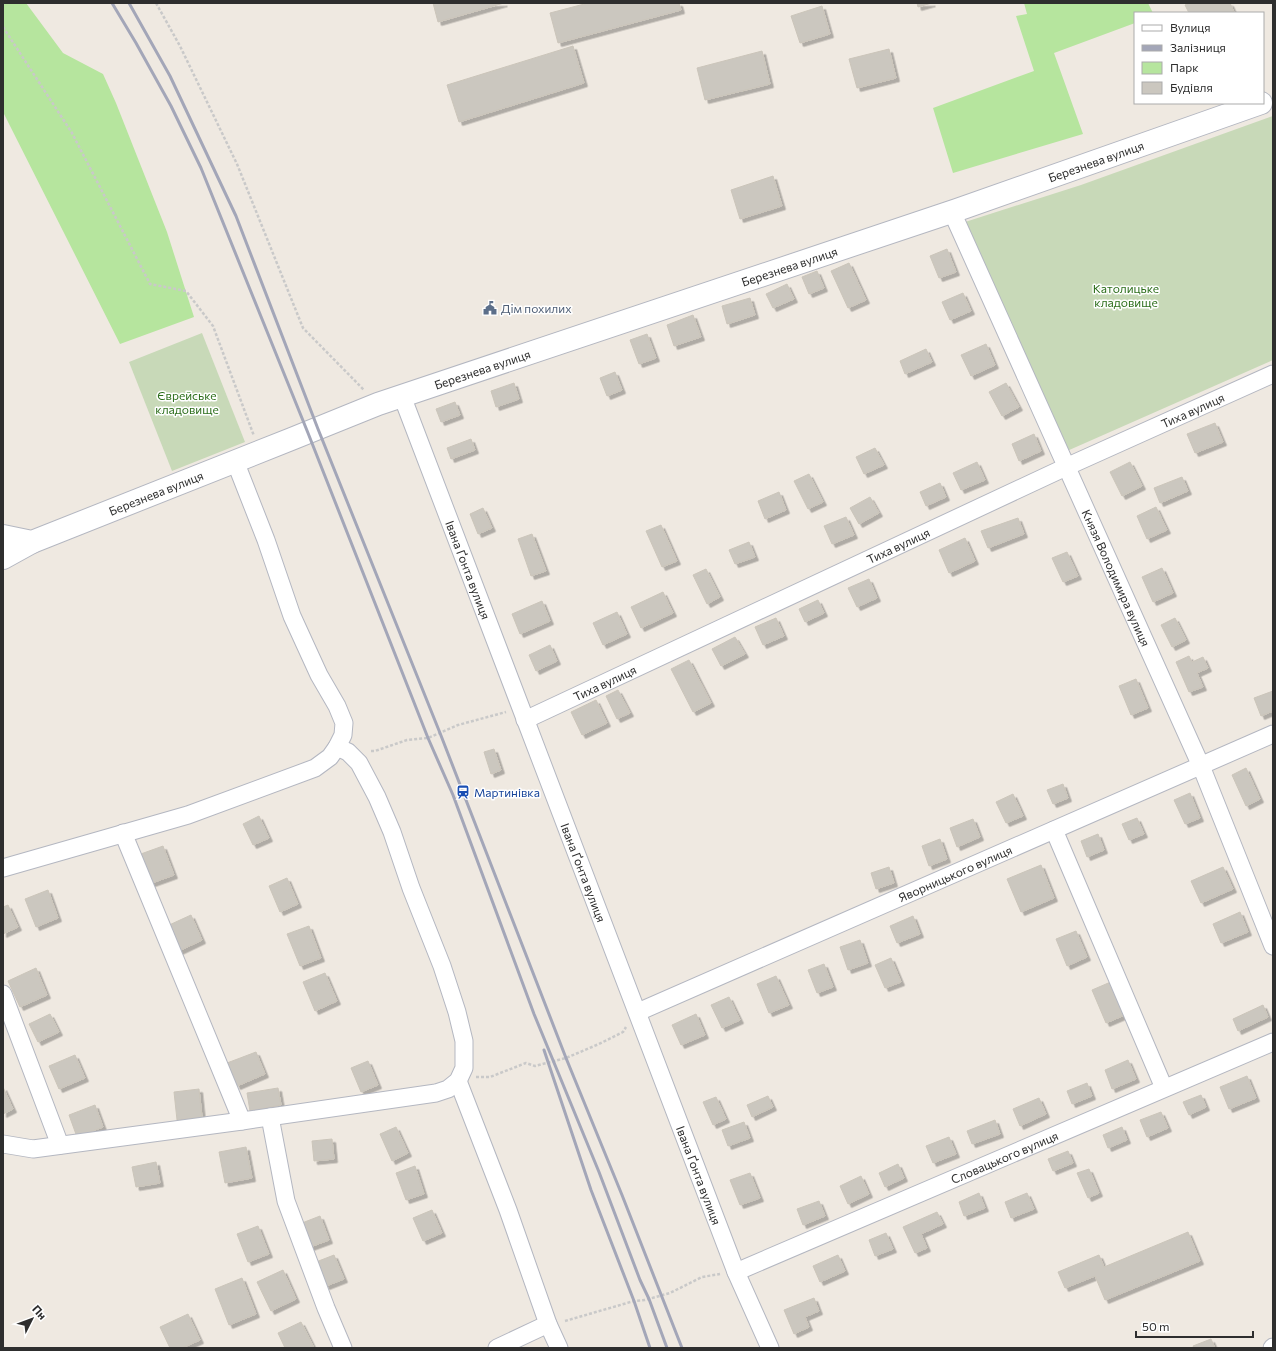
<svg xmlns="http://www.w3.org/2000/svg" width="1276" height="1351" font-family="Commissioner,sans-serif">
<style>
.green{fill:#b6e59e}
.cemetery{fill:#c8d9b8}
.building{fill:#cbc7bf;stroke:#cbc5ba;filter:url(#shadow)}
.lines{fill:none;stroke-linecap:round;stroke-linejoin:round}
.street-casing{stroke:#b4b7c1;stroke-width:19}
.secondary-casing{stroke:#b4b7c1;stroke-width:24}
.path{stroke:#c9c9c9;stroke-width:2.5;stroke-dasharray:3 2;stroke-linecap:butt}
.street{stroke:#fff;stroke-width:17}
.secondary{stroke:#fff;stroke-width:22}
.rail{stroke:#a3a6b8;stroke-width:3}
.labels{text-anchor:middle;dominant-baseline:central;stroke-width:3;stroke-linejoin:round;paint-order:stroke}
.street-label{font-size:12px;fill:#2e2e2e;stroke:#fff}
.park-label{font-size:12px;fill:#2c6e1b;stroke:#fff}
.service-label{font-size:12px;fill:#4e5e75;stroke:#fff;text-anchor:start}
.transit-label{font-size:12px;fill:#164399;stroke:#fff;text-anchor:start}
</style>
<defs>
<filter id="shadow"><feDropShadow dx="3.5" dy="3.5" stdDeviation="0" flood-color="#0004"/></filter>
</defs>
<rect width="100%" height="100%" fill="#efe9e1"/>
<!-- green -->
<g class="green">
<path d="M 3,3 L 26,3 L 63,53 L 103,74 L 116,103 L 167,232 L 194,317 L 120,344 L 3,112 Z"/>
<path d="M 1024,3 L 1148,3 L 1153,13 L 1135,13 L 1135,23 L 1054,53 L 1083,134 L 953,173 L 933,108 L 1034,71 L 1016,16 L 1027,14 Z"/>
</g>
<!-- cemetery -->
<g class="cemetery">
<path d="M 1273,116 L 1273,360 L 1067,451 L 962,223 L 1081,185 Z"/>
<path d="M 202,333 L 245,442 L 172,471 L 129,362 Z"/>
</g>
<!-- building -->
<g class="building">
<path d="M 433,3 L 504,3 L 438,22 Z"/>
<path d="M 588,3 L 679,3 L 681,10 L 558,43 L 550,13 Z"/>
<path d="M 917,3 L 932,3 L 918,7 Z"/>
<path d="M 1189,3 L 1230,3 L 1234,12 L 1189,13 L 1185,5 Z"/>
<path d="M 822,6 L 830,34 L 800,43 L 791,16 Z"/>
<path d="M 573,46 L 584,83 L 459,122 L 447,85 Z"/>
<path d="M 889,49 L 896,78 L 857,88 L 849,59 Z"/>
<path d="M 762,51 L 770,84 L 705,100 L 697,68 Z"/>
<path d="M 773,176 L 782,206 L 740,219 L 731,190 Z"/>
<path d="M 947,249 L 956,272 L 939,278 L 930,256 Z"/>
<path d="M 849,263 L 866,300 L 848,308 L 831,271 Z"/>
<path d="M 817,271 L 824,288 L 809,294 L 802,277 Z"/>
<path d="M 787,284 L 794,299 L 773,308 L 766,294 Z"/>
<path d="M 963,293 L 971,311 L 950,320 L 942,302 Z"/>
<path d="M 750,298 L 755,315 L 727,324 L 722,306 Z"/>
<path d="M 693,315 L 701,337 L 674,346 L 667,325 Z"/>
<path d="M 647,334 L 656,358 L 639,364 L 630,340 Z"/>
<path d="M 986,344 L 995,365 L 971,376 L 961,355 Z"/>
<path d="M 926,349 L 932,362 L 905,374 L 900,361 Z"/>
<path d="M 615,372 L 622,390 L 607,396 L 600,378 Z"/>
<path d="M 514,383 L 519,399 L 496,407 L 491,391 Z"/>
<path d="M 1006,383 L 1019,407 L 1002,416 L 989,392 Z"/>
<path d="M 455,402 L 460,415 L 441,422 L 436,409 Z"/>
<path d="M 1215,423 L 1223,442 L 1195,453 L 1187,434 Z"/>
<path d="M 1034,434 L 1041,451 L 1019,461 L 1012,444 Z"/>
<path d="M 471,439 L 475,450 L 451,459 L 447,448 Z"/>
<path d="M 875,448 L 884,465 L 864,474 L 856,457 Z"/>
<path d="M 977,462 L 985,480 L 961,490 L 953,473 Z"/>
<path d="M 1130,462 L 1142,486 L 1122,496 L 1110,472 Z"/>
<path d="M 809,474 L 823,502 L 808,509 L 794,481 Z"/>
<path d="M 1182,477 L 1188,491 L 1160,503 L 1154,488 Z"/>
<path d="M 940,483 L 946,497 L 926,506 L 920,492 Z"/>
<path d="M 779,492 L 786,510 L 765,519 L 758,501 Z"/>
<path d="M 870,497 L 879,513 L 859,524 L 850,508 Z"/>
<path d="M 1156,507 L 1167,530 L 1147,539 L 1137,516 Z"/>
<path d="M 483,508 L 492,528 L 478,534 L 470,514 Z"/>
<path d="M 846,517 L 854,535 L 832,544 L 824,526 Z"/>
<path d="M 1018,518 L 1024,534 L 988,548 L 981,531 Z"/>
<path d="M 661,525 L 677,561 L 662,567 L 646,531 Z"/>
<path d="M 532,534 L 546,571 L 531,576 L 518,539 Z"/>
<path d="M 965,538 L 975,561 L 949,573 L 939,550 Z"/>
<path d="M 749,542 L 755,557 L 735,564 L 729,550 Z"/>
<path d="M 1067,552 L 1078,576 L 1063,582 L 1052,558 Z"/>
<path d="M 1162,568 L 1173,593 L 1153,602 L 1142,577 Z"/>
<path d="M 706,569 L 720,597 L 707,604 L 693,575 Z"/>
<path d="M 869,579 L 877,598 L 857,607 L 848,588 Z"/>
<path d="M 663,592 L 673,613 L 641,628 L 631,607 Z"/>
<path d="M 818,600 L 824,613 L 805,622 L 799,609 Z"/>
<path d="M 542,601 L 550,621 L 520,634 L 512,614 Z"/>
<path d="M 617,612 L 627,634 L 603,645 L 593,623 Z"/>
<path d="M 776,618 L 784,636 L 763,645 L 755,627 Z"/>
<path d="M 1175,618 L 1186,640 L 1172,647 L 1161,625 Z"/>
<path d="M 735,637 L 745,654 L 721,666 L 712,649 Z"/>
<path d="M 550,645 L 557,661 L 536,671 L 529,655 Z"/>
<path d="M 1189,656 L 1192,662 L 1203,657 L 1208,668 L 1197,673 L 1203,687 L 1189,692 L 1176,662 Z"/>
<path d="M 689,660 L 711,703 L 693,712 L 671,669 Z"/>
<path d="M 1136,679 L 1148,708 L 1131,715 L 1119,686 Z"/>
<path d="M 618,690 L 630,713 L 617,719 L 606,696 Z"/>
<path d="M 1273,691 L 1273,711 L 1261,716 L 1254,698 Z"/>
<path d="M 596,700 L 607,723 L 582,735 L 571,712 Z"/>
<path d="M 494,749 L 501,770 L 491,774 L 484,752 Z"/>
<path d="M 1246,768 L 1260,799 L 1246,806 L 1232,775 Z"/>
<path d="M 1063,784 L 1068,798 L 1053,804 L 1047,790 Z"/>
<path d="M 1190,793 L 1200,818 L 1185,824 L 1174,800 Z"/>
<path d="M 1013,794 L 1023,816 L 1006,823 L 996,802 Z"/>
<path d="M 259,816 L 269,838 L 253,845 L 243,824 Z"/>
<path d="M 1137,818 L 1144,834 L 1129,840 L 1122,824 Z"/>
<path d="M 973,819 L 980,837 L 957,847 L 950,828 Z"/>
<path d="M 1098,834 L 1104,850 L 1087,857 L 1081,841 Z"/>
<path d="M 940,839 L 947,859 L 929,866 L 922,846 Z"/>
<path d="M 163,846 L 174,875 L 149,884 L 138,855 Z"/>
<path d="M 1041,865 L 1054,898 L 1021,912 L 1007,879 Z"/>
<path d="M 889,867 L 894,883 L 876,889 L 871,873 Z"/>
<path d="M 1223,867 L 1233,889 L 1201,903 L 1191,881 Z"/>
<path d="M 287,878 L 298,904 L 280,912 L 269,886 Z"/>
<path d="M 48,890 L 58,918 L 36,927 L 25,899 Z"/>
<path d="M 8,905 L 18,927 L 3,934 L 3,907 Z"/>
<path d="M 1240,912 L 1248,932 L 1221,943 L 1213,924 Z"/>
<path d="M 191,915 L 202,940 L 179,951 L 167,926 Z"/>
<path d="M 913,916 L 920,934 L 897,943 L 890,926 Z"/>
<path d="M 309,926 L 321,958 L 300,966 L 287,934 Z"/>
<path d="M 1076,931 L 1087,957 L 1067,966 L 1056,939 Z"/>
<path d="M 860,940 L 868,963 L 848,970 L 840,947 Z"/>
<path d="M 891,958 L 901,982 L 885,988 L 875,965 Z"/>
<path d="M 824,964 L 833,987 L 817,993 L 808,970 Z"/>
<path d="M 36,968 L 47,995 L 20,1007 L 8,981 Z"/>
<path d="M 325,973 L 337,1001 L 315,1011 L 303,982 Z"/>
<path d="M 776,976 L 789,1005 L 769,1013 L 757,984 Z"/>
<path d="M 1113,981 L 1127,1014 L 1106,1023 L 1092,990 Z"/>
<path d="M 729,997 L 740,1020 L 722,1028 L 711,1005 Z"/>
<path d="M 1263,1005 L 1268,1017 L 1238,1031 L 1233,1019 Z"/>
<path d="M 50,1014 L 59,1032 L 38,1042 L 29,1024 Z"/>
<path d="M 696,1014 L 705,1035 L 681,1045 L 672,1025 Z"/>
<path d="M 256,1052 L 265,1074 L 237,1086 L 227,1063 Z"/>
<path d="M 75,1055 L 85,1078 L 59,1089 L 49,1066 Z"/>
<path d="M 1128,1060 L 1136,1079 L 1112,1089 L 1105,1070 Z"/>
<path d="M 368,1061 L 378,1085 L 361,1092 L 351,1068 Z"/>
<path d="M 1247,1076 L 1256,1098 L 1229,1109 L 1220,1087 Z"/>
<path d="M 1087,1083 L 1092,1096 L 1072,1104 L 1067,1091 Z"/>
<path d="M 3,1087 L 13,1109 L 3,1114 Z"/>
<path d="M 278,1088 L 281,1105 L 250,1111 L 247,1093 Z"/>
<path d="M 199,1089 L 202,1117 L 177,1120 L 174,1092 Z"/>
<path d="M 1201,1095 L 1206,1107 L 1189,1115 L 1183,1102 Z"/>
<path d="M 768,1096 L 773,1107 L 752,1117 L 747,1105 Z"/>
<path d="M 716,1097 L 726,1119 L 713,1125 L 703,1102 Z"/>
<path d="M 1039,1098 L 1046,1114 L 1020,1126 L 1013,1109 Z"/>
<path d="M 95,1105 L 103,1127 L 77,1137 L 69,1115 Z"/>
<path d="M 1161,1112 L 1168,1128 L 1147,1137 L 1140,1120 Z"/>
<path d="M 995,1120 L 1000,1134 L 972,1144 L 967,1131 Z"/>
<path d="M 744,1122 L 750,1138 L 728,1146 L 722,1130 Z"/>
<path d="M 396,1127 L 408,1153 L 392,1161 L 380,1134 Z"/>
<path d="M 1122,1127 L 1127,1140 L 1108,1148 L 1103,1135 Z"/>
<path d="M 949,1137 L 956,1154 L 933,1163 L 926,1146 Z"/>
<path d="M 332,1139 L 334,1159 L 314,1161 L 312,1141 Z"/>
<path d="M 246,1147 L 252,1178 L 225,1183 L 219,1152 Z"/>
<path d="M 1068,1151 L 1073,1163 L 1053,1171 L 1048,1159 Z"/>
<path d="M 156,1162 L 160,1183 L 136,1187 L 132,1167 Z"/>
<path d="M 898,1164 L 904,1178 L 885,1187 L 879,1173 Z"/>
<path d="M 415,1166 L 424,1194 L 406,1200 L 396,1173 Z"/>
<path d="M 1089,1169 L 1099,1193 L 1088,1198 L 1077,1173 Z"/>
<path d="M 750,1173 L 760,1198 L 740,1205 L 730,1180 Z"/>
<path d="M 861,1176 L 869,1194 L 848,1204 L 840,1186 Z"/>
<path d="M 979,1193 L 985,1208 L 964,1216 L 959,1202 Z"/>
<path d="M 1027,1193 L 1034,1209 L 1011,1218 L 1005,1202 Z"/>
<path d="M 819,1201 L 825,1216 L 803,1225 L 797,1209 Z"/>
<path d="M 432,1210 L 442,1233 L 423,1241 L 413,1218 Z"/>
<path d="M 937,1212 L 943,1224 L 921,1234 L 927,1248 L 915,1253 L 903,1227 Z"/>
<path d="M 320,1216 L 329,1240 L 310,1247 L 302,1223 Z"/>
<path d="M 258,1226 L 269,1254 L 248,1262 L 237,1234 Z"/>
<path d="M 1188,1232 L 1200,1261 L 1105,1300 L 1095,1276 L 1065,1288 L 1058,1272 L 1099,1255 L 1104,1267 Z"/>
<path d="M 886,1233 L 893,1249 L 875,1256 L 869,1240 Z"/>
<path d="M 334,1255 L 344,1279 L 326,1286 L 316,1262 Z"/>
<path d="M 838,1255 L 845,1271 L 820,1282 L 813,1266 Z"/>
<path d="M 283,1270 L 296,1299 L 271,1311 L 257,1282 Z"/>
<path d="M 242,1278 L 256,1314 L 229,1325 L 215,1289 Z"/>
<path d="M 814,1298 L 819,1311 L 805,1317 L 809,1327 L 794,1334 L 784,1310 Z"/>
<path d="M 188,1314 L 200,1340 L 182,1348 L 170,1348 L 160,1327 Z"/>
<path d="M 301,1322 L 314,1348 L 285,1348 L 278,1333 Z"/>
<path d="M 1211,1339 L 1215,1348 L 1194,1348 L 1193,1346 Z"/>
</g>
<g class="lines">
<!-- street casing -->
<g class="street-casing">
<g id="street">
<path id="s1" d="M 952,212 L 1201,766 L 1273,946"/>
<path id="s2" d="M 402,396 L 736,1272 L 770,1348"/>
<path id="s3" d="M 525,720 L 1066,467 L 1273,374"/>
<path d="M 1054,830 L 1164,1088"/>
<path d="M 123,833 L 242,1121"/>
<path d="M 3,868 L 188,815 L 315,768 L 330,757 L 337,747 L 343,735 L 344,723 L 337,706 L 319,675 L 292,616 L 266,540 L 235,461"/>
<path d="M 3,994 L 60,1145"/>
<path id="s4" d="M 638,1012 L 1273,734"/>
<path d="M 458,1081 L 508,1210 L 548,1324 L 559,1348"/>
<path d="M 270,1117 L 286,1201 L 326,1308 L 343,1348"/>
<path d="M 3,1144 L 33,1149 L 242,1121 L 436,1093 L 448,1089 L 458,1081 L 464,1068 L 464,1041 L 457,1012 L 442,966 L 411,888 L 392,832 L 377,797 L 359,763 L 348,752 L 337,747"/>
<path id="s5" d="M 736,1272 L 1273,1042"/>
<path d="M 497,1348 L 548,1324"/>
<path d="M 1272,1348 L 1273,1347"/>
</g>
</g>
<!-- secondary casing -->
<g class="secondary-casing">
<g id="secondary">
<path id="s6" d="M 3,536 L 32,542 C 147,496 263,451 378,404 L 957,210 L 1261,103"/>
<path d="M 3,558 L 32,542"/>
</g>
</g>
<!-- path -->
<g class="path">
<path d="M 156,3 L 180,46 L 237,164 L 303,328 L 364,390"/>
<path d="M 3,27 L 72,133 L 150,284 L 186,291 L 213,326 L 254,436"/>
<path d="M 371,751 L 375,751 L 407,740 L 428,738 L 458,725 L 506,712"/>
<path d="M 476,1077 L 490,1077 L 526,1063 L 535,1066 L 566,1058 L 599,1044 L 623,1032 L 626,1027"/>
<path d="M 565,1321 L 634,1301 L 645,1300 L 670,1293 L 702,1277 L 720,1274"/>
</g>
<!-- street -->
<use href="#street" class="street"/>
<!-- secondary -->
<use href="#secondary" class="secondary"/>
<!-- rail -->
<g class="rail">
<path d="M 112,3 L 136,43 L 171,106 L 201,168 L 308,433 L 428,738 L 453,795 L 534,1014 L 599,1172 L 640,1280 L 649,1299 L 667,1348"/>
<path d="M 129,3 L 170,76 L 236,216 L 318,429 L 440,733 L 566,1058 L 622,1195 L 682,1348"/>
<path d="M 544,1050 L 591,1190 L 634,1301 L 650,1348"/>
</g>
</g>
<!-- icons -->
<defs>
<g id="civic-bare" transform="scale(1.08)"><path d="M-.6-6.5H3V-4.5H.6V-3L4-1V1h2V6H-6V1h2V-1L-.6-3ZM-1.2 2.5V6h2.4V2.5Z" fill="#5c6f8a" stroke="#fff" stroke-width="2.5" paint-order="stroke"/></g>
<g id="station-bare" transform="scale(1.08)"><path d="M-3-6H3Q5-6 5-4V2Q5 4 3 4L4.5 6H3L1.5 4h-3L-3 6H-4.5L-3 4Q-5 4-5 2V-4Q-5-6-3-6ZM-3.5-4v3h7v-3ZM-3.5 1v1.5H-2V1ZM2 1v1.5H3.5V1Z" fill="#1a4fb4" stroke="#fff" stroke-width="2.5" paint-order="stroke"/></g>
</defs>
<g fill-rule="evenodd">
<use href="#civic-bare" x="490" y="308"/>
<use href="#station-bare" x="463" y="792"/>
</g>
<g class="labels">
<!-- street labels -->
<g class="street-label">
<text stroke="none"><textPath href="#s6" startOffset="1160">Березнева вулиця</textPath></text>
<text stroke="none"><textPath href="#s6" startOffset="836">Березнева вулиця</textPath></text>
<text stroke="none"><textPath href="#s6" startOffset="512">Березнева вулиця</textPath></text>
<text stroke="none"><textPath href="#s3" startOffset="736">Тиха вулиця</textPath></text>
<text stroke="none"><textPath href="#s6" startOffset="163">Березнева вулиця</textPath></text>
<text stroke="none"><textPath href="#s3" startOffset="412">Тиха вулиця</textPath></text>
<text stroke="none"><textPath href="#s2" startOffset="186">Івана Ґонта вулиця</textPath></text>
<text stroke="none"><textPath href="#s1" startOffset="401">Князя Володимира вулиця</textPath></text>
<text stroke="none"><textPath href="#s3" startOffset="88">Тиха вулиця</textPath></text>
<text stroke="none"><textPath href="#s2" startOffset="510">Івана Ґонта вулиця</textPath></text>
<text stroke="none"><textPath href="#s4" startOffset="346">Яворницького вулиця</textPath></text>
<text stroke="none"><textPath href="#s5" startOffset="292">Словацького вулиця</textPath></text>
<text stroke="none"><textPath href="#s2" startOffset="834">Івана Ґонта вулиця</textPath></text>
</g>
<!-- park labels -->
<g class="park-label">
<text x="1126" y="288">Католицьке<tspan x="1126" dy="14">кладовище</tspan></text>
<text x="187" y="395">Єврейське<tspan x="187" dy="14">кладовище</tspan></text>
</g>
<!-- service labels -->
<g class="service-label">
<text x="501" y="308">Дiм похилих</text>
</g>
<!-- transit labels -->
<g class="transit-label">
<text x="474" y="792">Мартинівка</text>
</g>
</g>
<!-- border -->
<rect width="1276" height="1351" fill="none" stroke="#2e2e2e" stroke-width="8"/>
<!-- legend -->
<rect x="1134" y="12" width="130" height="92" fill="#ffffff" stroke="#ababab"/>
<rect x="1142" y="25" width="20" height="6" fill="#ffffff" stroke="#ababab"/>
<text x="1170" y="32" font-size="12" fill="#2e2e2e">Вулиця</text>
<rect x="1142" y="45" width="20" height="6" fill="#a3a6b8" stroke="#ababab"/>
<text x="1170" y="52" font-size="12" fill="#2e2e2e">Залізниця</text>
<rect x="1142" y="62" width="20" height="12" fill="#b6e59e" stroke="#ababab"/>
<text x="1170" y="72" font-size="12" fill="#2e2e2e">Парк</text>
<rect x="1142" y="82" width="20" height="12" fill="#cbc7bf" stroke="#ababab"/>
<text x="1170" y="92" font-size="12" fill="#2e2e2e">Будівля</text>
<!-- north arrow -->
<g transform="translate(32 1319) rotate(48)" stroke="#ffffff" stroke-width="3" paint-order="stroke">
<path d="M0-3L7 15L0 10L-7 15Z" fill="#2e2e2e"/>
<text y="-6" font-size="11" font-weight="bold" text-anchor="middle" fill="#2e2e2e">Пн</text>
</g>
<!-- scale -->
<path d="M1136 1331v6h117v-6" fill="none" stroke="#2e2e2e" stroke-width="2"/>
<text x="1142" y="1331" font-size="12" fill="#2e2e2e" stroke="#ffffff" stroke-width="3" paint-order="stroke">50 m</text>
</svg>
